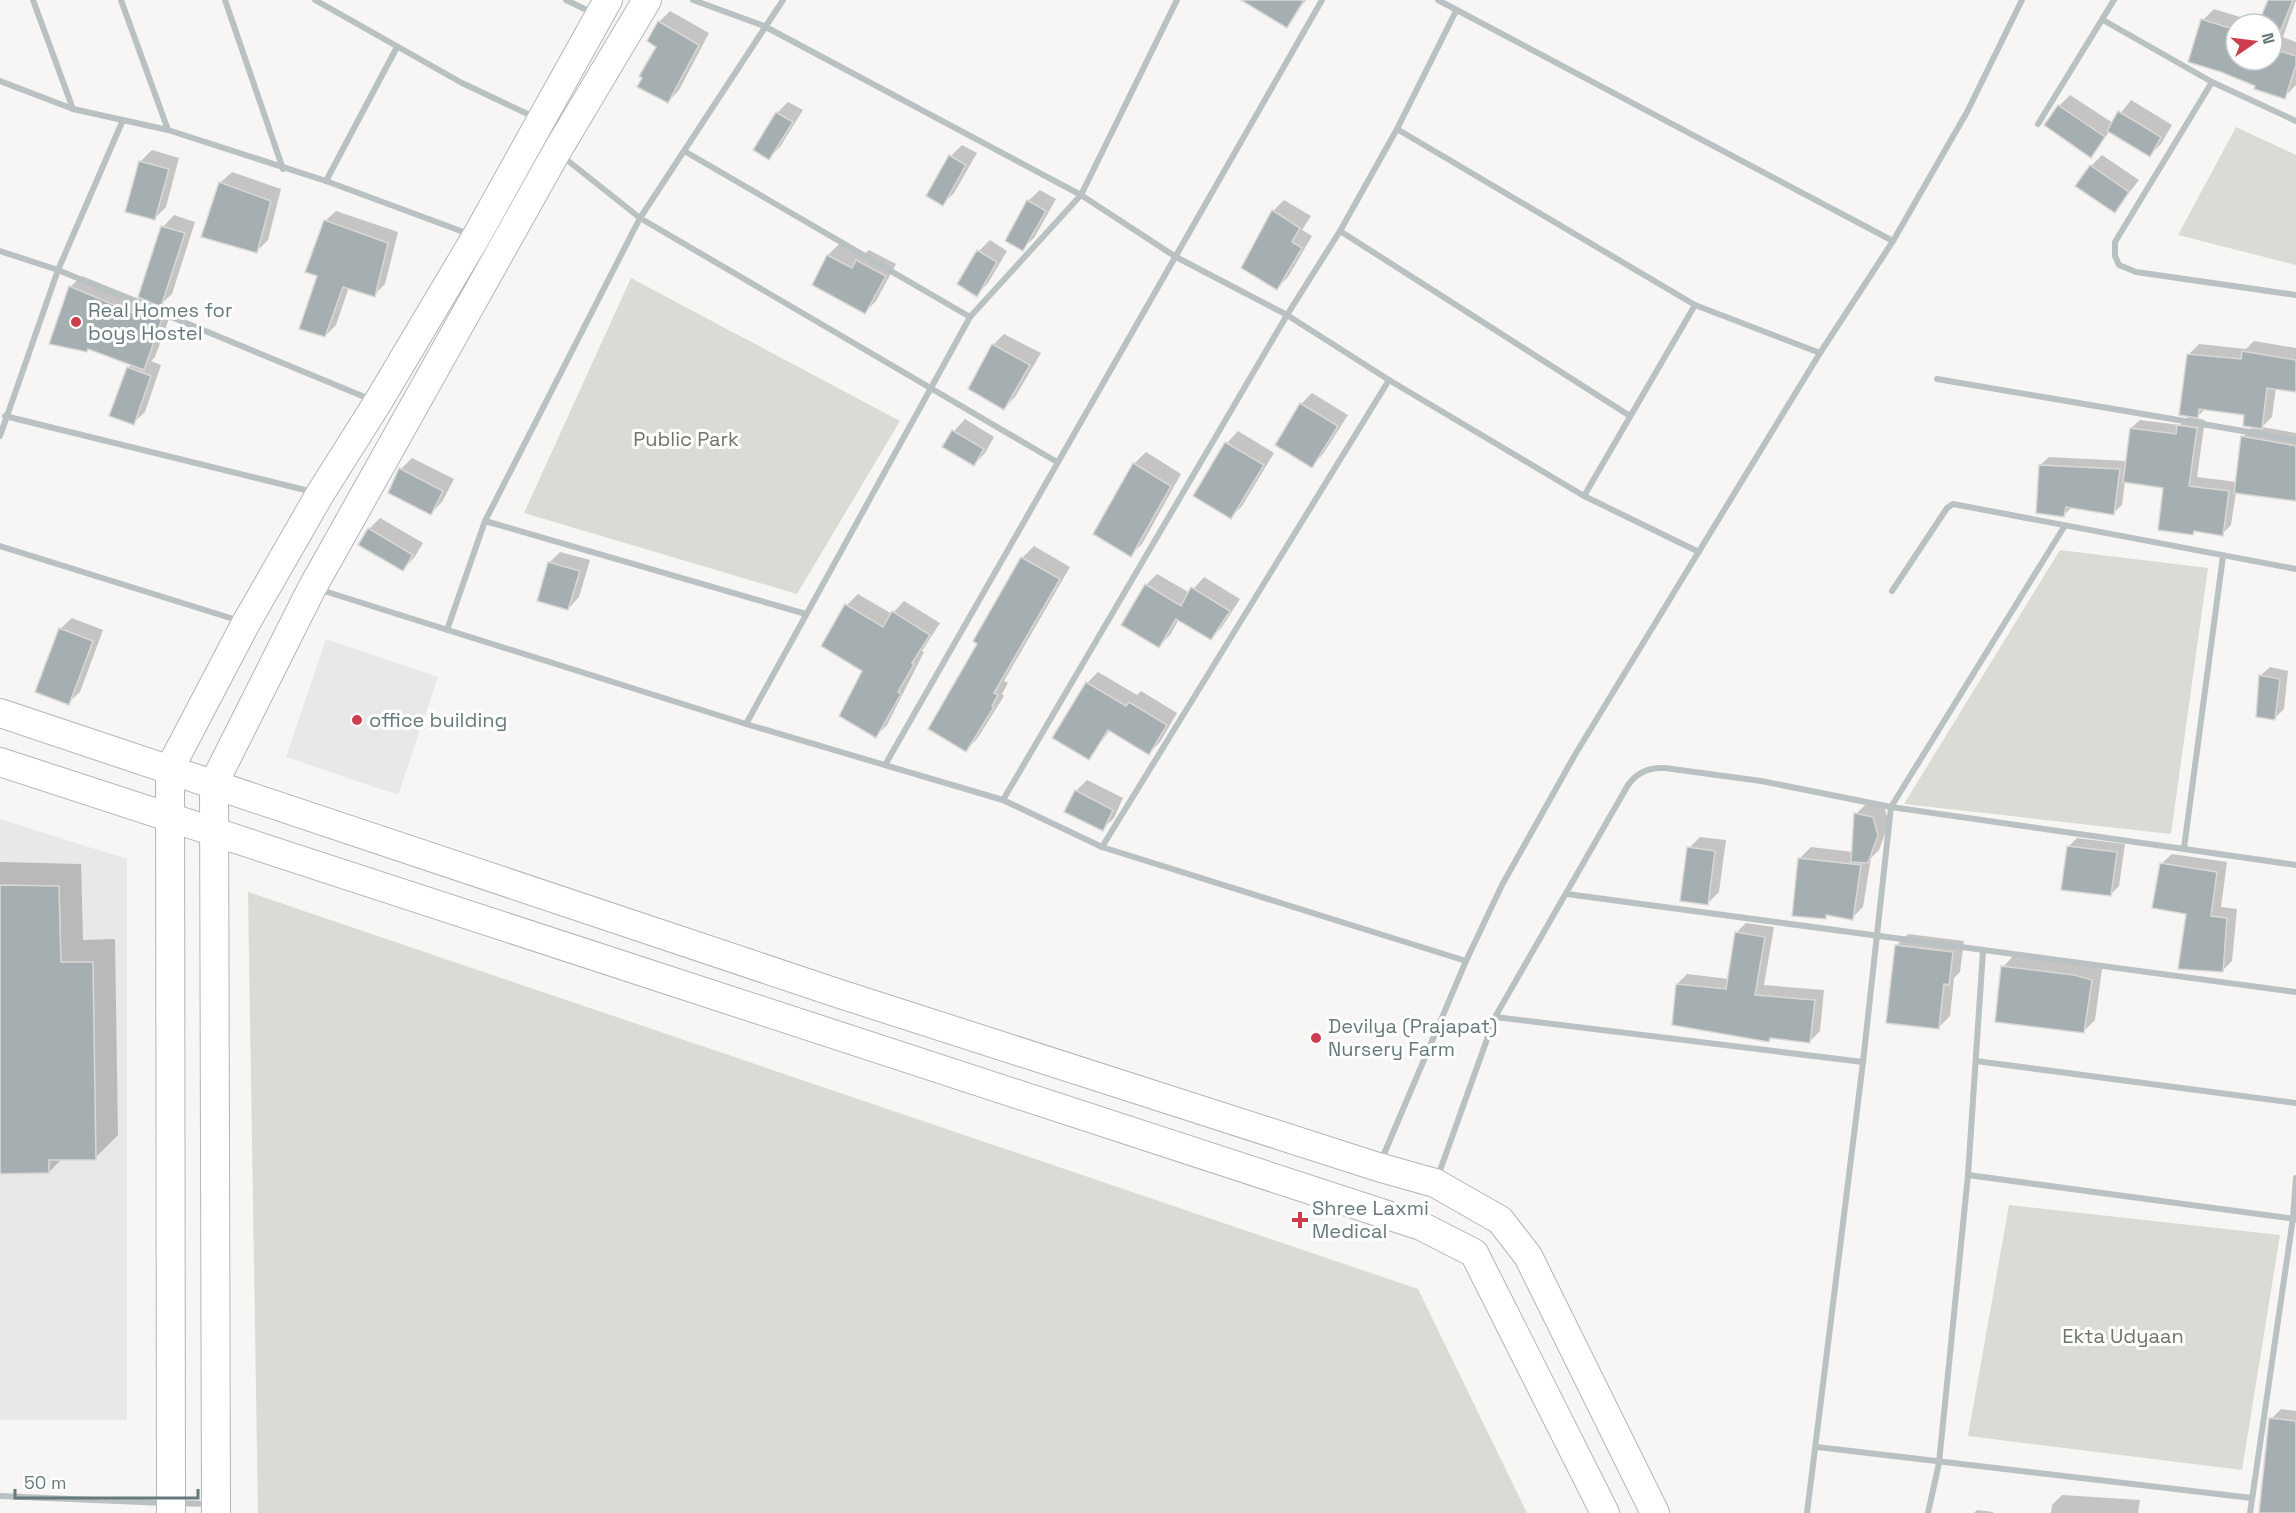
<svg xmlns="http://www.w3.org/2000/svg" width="2296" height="1513" font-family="'Space Grotesk',sans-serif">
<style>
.built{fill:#e8e8e8}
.green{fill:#dadbd4}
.shadow{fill:#0003;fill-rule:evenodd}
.building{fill:#a5afb1;stroke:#d9d8d7;stroke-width:1.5}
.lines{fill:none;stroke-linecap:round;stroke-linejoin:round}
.secondary-casing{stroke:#afb7b9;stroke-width:30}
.street{stroke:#bac1c2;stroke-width:6}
.secondary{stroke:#fff;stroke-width:28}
.poi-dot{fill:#ce3d4e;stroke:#fff;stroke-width:2}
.labels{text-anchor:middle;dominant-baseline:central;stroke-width:6;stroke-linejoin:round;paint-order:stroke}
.poi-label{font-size:20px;fill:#667a7c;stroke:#fff;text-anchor:start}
.park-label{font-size:20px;fill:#6d7564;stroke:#fff}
</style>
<rect width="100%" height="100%" fill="#f7f6f4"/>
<!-- built -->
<g class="built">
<path d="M 326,639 L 438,677 L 398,795 L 286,757 Z"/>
<path d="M 0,819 L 127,859 L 127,1420 L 0,1420 Z"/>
</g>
<!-- green -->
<g class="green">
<path d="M 2236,127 L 2296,155 L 2296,265 L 2178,235 Z"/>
<path d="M 631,278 L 900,421 L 797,594 L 524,513 Z"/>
<path d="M 2060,550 L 2208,568 L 2171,834 L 1904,804 Z"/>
<path d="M 248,892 L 1418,1289 L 1527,1513 L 258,1513 Z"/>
<path d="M 2009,1205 L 2280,1235 L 2242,1470 L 1968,1436 Z"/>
</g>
<!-- shadow -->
<g class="shadow">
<path d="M 1252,0 L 1306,0 L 1287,26 Z"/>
<path d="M 2269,0 L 2296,0 L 2283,37 L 2296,42 L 2296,85 L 2284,97 L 2222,71 L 2203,20 L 2214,9 L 2260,23 ZM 2236,24 L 2272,24 L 2272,60 L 2236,60 Z"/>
<path d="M 670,11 L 709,33 L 679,90 L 668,102 L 659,46 L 659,22 Z"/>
<path d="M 2070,95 L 2113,123 L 2131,100 L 2172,125 L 2161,144 L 2150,155 L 2110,131 L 2090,156 L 2059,106 Z"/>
<path d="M 788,102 L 803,110 L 780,147 L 769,158 L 777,113 Z"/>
<path d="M 962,145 L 977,153 L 954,193 L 943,204 L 951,156 Z"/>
<path d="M 152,150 L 179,158 L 166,207 L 154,219 L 141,161 Z"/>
<path d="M 2102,155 L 2139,180 L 2115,211 L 2091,166 Z"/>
<path d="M 232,172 L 281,189 L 268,240 L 256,252 L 220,183 Z"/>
<path d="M 1040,190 L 1056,199 L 1034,238 L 1022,249 L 1028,201 Z"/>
<path d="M 1284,200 L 1311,216 L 1302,230 L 1312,236 L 1288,277 L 1277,288 L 1273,211 Z"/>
<path d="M 336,211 L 398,232 L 385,284 L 374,295 L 349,287 L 336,325 L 325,336 L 319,275 L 325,221 Z"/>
<path d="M 174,215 L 195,222 L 172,294 L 162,303 L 173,308 L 155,357 L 151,361 L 161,365 L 145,412 L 133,423 L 128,368 L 132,364 L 89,348 L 86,351 L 70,287 L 82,276 L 139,299 L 163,227 Z"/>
<path d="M 990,240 L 1007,251 L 988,283 L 977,295 L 979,251 Z"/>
<path d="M 839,244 L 862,256 L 869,250 L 896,264 L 876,301 L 865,312 L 814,285 L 828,255 Z"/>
<path d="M 1004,334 L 1041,353 L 1015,397 L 1004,408 L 993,345 Z"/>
<path d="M 2254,341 L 2296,348 L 2296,389 L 2276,387 L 2272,417 L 2262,427 L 2296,433 L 2296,500 L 2236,492 L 2231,525 L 2222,534 L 2196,530 L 2193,534 L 2165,486 L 2125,481 L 2122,505 L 2113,513 L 2072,507 L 2064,515 L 2040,465 L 2049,457 L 2127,461 L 2131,428 L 2140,420 L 2180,425 L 2190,415 L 2188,355 L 2199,344 L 2246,349 ZM 2206,408 L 2246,414 L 2254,426 L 2243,437 L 2237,482 L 2197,477 L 2205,420 L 2196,418 Z"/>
<path d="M 1312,393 L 1348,415 L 1323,454 L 1312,466 L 1301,404 Z"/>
<path d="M 965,419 L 994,437 L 985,453 L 974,465 L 944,447 L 954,431 Z"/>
<path d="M 1238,431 L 1274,453 L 1242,506 L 1231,517 L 1195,495 L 1227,443 Z"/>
<path d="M 1146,452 L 1181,474 L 1142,544 L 1130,555 L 1095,534 L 1134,464 Z"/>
<path d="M 412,458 L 454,479 L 442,502 L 431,513 L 401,469 Z"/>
<path d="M 380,518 L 423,543 L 414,558 L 403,569 L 369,529 Z"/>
<path d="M 1034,546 L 1070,567 L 1004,681 L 1008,683 L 1002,694 L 1004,696 L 977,739 L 966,750 L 979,643 L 975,641 L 1022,558 Z"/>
<path d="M 560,552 L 590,560 L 579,597 L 568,609 L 549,563 Z"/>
<path d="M 1157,574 L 1190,593 L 1204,577 L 1240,599 L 1222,627 L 1211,638 L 1179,619 L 1170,635 L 1159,646 L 1146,585 Z"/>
<path d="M 858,594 L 892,614 L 904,601 L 940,623 L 922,651 L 924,652 L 887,725 L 876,736 L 864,670 L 823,645 L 847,605 Z"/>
<path d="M 72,618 L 103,630 L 80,692 L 68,703 L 60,629 Z"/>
<path d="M 2270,667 L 2288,671 L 2284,709 L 2275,718 L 2261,675 Z"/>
<path d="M 1098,672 L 1137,695 L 1141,691 L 1177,713 L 1160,742 L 1149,753 L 1111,729 L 1089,758 L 1087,683 Z"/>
<path d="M 1087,780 L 1123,798 L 1114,818 L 1102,829 L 1076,791 Z"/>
<path d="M 1867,803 L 1884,806 L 1889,823 L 1879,850 L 1871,858 L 1863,907 L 1852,918 L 1829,914 L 1825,917 L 1799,859 L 1811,847 L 1853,852 L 1856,814 Z"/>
<path d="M 1700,837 L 1726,840 L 1719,892 L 1708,903 L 1689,848 Z"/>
<path d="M 2077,838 L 2125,844 L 2119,886 L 2111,894 L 2068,847 Z"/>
<path d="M 2172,854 L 2227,862 L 2221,907 L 2237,909 L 2232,961 L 2222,971 L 2161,864 Z"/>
<path d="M 0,862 L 81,864 L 83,940 L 115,939 L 118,1135 L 95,1158 L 62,1159 L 49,1172 L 0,1173 Z"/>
<path d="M 1746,923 L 1774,927 L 1764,985 L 1824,990 L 1820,1031 L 1810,1041 L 1773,1037 L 1769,1041 L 1677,984 L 1687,974 L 1729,979 L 1736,933 Z"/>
<path d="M 1908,934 L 1964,941 L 1960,972 L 1954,978 L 1950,1016 L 1939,1027 L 1897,945 Z"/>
<path d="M 2014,955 L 2085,964 L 2102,969 L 2095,1020 L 2083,1032 L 2003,967 Z"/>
<path d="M 2281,1409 L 2296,1411 L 2296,1513 L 2260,1513 L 2271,1419 Z"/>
<path d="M 2062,1495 L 2140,1500 L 2138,1513 L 2051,1513 L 2052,1505 Z"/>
<path d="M 1977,1510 L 1993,1512 L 1993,1513 L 1974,1513 Z"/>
</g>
<!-- building -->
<g class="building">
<path d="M 1241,0 L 1304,0 L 1287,28 Z"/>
<path d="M 2268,0 L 2293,0 L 2273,49 L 2296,56 L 2296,65 L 2285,99 L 2254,89 L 2255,86 L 2221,72 L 2188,62 L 2201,19 L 2236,30 L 2236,60 L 2272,60 L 2272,24 L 2258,24 Z"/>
<path d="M 658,21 L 699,45 L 668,103 L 637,87 L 642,78 L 639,76 L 656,47 L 647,41 Z"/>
<path d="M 2058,105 L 2105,137 L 2091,158 L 2044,125 Z"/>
<path d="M 2118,111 L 2161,137 L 2150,157 L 2107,131 Z"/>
<path d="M 776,112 L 793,122 L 769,160 L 753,150 Z"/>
<path d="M 949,155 L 966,165 L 943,206 L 926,196 Z"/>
<path d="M 139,161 L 169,169 L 155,220 L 125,212 Z"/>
<path d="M 2090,165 L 2129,192 L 2115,213 L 2075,186 Z"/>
<path d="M 219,182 L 271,201 L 257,253 L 201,237 Z"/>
<path d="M 1027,200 L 1046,211 L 1023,251 L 1005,241 Z"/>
<path d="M 1272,210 L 1300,228 L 1292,242 L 1302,248 L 1277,290 L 1241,268 Z"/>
<path d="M 324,220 L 388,243 L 375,297 L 343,287 L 325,337 L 299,329 L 317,276 L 305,272 Z"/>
<path d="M 161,226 L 185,233 L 161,307 L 138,297 Z"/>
<path d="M 977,250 L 997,262 L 977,297 L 957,284 Z"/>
<path d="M 827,255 L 852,268 L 856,260 L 886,276 L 865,314 L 812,285 Z"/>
<path d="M 69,286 L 133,313 L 135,307 L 162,319 L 144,370 L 88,349 L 87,352 L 49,344 Z"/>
<path d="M 992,344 L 1030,365 L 1004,410 L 968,389 Z"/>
<path d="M 2242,351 L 2296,360 L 2296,392 L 2267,388 L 2262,429 L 2243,426 L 2244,415 L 2199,409 L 2198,418 L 2179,415 L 2187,354 L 2241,359 Z"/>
<path d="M 127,367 L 151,376 L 134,425 L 109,416 Z"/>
<path d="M 1300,403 L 1338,426 L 1312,468 L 1275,445 Z"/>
<path d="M 2177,425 L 2197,428 L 2189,486 L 2229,491 L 2223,536 L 2194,531 L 2193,535 L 2158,530 L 2163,488 L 2123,482 L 2130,428 L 2176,434 Z"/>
<path d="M 952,430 L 984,449 L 974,466 L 942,447 Z"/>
<path d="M 2241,436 L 2296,446 L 2296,501 L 2234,493 Z"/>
<path d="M 1225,442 L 1264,465 L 1231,519 L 1193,496 Z"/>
<path d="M 1133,463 L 1171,486 L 1131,557 L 1093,534 Z"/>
<path d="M 2039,465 L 2120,469 L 2114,515 L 2066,507 L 2064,517 L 2036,513 Z"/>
<path d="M 399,468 L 443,491 L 431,515 L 388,493 Z"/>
<path d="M 368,528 L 413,555 L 403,571 L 358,545 Z"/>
<path d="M 1021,557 L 1060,579 L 994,693 L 998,695 L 992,706 L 994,707 L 966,752 L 928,729 L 977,644 L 973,641 Z"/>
<path d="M 548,562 L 580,571 L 568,610 L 537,601 Z"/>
<path d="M 1145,584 L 1181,606 L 1191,587 L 1230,611 L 1211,640 L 1176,619 L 1159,648 L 1121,625 Z"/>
<path d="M 845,604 L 883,627 L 892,611 L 930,635 L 912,663 L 914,664 L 898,692 L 901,694 L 876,738 L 839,716 L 862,671 L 821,646 Z"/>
<path d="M 59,628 L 93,641 L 69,705 L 35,692 Z"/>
<path d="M 2259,675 L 2280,679 L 2275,720 L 2256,717 Z"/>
<path d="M 1086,682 L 1126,706 L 1129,702 L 1167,725 L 1149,755 L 1108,730 L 1089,760 L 1052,738 Z"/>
<path d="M 1075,790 L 1113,810 L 1103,831 L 1064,812 Z"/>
<path d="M 1854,813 L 1873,817 L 1878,835 L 1868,863 L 1851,862 Z"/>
<path d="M 2067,846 L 2117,852 L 2111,896 L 2061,890 Z"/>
<path d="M 1687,847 L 1715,851 L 1708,905 L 1680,901 Z"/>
<path d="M 1798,858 L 1861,865 L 1853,920 L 1826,915 L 1826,919 L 1792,916 Z"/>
<path d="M 2160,863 L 2217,872 L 2211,916 L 2227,918 L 2223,972 L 2178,969 L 2186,914 L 2152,908 Z"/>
<path d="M 0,885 L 59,886 L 61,962 L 93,962 L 96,1160 L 49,1160 L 49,1173 L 0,1174 Z"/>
<path d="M 1735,932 L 1765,937 L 1755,995 L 1815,1000 L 1810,1043 L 1770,1038 L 1769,1042 L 1672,1025 L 1676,984 L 1726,989 Z"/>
<path d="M 1895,945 L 1953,952 L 1949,985 L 1944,984 L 1939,1029 L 1886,1023 Z"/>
<path d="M 2001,966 L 2074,975 L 2092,980 L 2084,1033 L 1995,1022 Z"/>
<path d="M 2269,1418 L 2296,1421 L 2296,1513 L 2259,1513 Z"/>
</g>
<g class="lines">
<!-- secondary casing -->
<g class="secondary-casing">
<g id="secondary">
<path d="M 0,713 L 840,994 L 1378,1167 L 1435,1183 L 1500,1220 L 1528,1256 L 1655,1513"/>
<path d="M 0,762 L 1421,1226 L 1474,1253 L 1605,1513"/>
<path d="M 171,1513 L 170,768 L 246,623 L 320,494 L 378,402 L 476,237 L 608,0"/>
<path d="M 216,1513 L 214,783 L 312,588 L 557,151 L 647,0"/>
</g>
</g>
<!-- street -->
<g class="street">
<path d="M 33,0 L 73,109"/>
<path d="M 121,0 L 168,130"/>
<path d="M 225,0 L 283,169"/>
<path d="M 315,0 L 462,83 L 534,117"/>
<path d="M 566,0 L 593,13"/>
<path d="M 693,0 L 764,26 L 1081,195 L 1176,257 L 1287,315 L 1389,380 L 1584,496 L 1699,552"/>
<path d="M 1438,0 L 1893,241"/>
<path d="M 2103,20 L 2212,82 L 2296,121"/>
<path d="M 0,81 L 73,109 L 168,130 L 326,181 L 469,234"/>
<path d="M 2212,82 L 2115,242 L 2115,256 L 2119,265 L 2136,272 L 2296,295"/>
<path d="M 2038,124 L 2114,0"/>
<path d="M 1397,129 L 1695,305 L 1820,353"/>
<path d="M 686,152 L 970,317"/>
<path d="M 562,156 L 640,218 L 1057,462"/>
<path d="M 326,181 L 397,47"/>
<path d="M 1340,231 L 1630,416"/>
<path d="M 0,251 L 58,270 L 372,400"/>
<path d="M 1937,379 L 2296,440"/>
<path d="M 5,416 L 313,492"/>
<path d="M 0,436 L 58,270 L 123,120"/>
<path d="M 1584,496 L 1695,305"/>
<path d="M 485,521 L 806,614"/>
<path d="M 0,546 L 240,621"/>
<path d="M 321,590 L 746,724 L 1003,800 L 1102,847 L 1466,961"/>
<path d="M 1892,591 L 1947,508 L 1953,504 L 2296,569"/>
<path d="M 447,630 L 485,521 L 640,218 L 783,0"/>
<path d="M 746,724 L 970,317 L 1081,195 L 1177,0"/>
<path d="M 885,765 L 1322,0"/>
<path d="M 1003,800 L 1287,315 L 1340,231 L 1397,129 L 1456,11"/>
<path d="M 1102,847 L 1389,380"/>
<path d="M 2184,848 L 2223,556"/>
<path d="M 1567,894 L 2296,992"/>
<path d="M 1495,1017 L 1863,1062"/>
<path d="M 1976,1061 L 2296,1103"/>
<path d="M 1381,1161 L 1466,961 L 1502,885 L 1576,753 L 1820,353 L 1893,241 L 1967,112 L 2022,0"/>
<path d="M 1968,1175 L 2295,1219"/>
<path d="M 1438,1176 L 1495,1017 L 1628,785 C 1637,772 1649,767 1665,768 L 1761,781 L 1891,807 L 2296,865"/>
<path d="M 1817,1447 L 2252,1498"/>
<path d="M 0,1496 L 164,1503"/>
<path d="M 177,1503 L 209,1504"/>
<path d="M 1807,1513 L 1863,1062 L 1891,807 L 2064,527"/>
<path d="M 1928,1513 L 1939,1463 L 1968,1175 L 1983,951"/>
<path d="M 2250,1513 L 2293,1218 L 2296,1178"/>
</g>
<!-- secondary -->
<use href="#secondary" class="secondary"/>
</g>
<!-- markers -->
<g class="poi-dot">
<circle cx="76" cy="322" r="6"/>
<circle cx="357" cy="720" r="6"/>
<circle cx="1316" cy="1038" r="6"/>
<path d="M1297 1211h6v6h6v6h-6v6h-6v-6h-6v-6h6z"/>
</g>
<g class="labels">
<!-- poi labels -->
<g class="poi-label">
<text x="88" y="310">Real Homes for<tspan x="88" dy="23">boys Hostel</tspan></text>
<text x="369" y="720">office building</text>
<text x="1328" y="1026">Devilya (Prajapat)<tspan x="1328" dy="23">Nursery Farm</tspan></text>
<text x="1312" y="1208">Shree Laxmi<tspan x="1312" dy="23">Medical</tspan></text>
</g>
<!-- park labels -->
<g class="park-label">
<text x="686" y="439">Public Park</text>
<text x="2123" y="1336">Ekta Udyaan</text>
</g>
</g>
<!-- north arrow -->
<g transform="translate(2254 42) rotate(76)"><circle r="28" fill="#ffffff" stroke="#c2cacb" stroke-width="1.5"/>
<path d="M0-4.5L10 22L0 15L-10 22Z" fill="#ce3d4e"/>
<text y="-9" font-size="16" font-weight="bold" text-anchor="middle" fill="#667a7c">N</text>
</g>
<!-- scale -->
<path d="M15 1489v9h183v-9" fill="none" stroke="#667a7c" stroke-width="3"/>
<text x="24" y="1489" font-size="18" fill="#667a7c" stroke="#ffffff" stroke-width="4.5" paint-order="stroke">50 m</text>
</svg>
